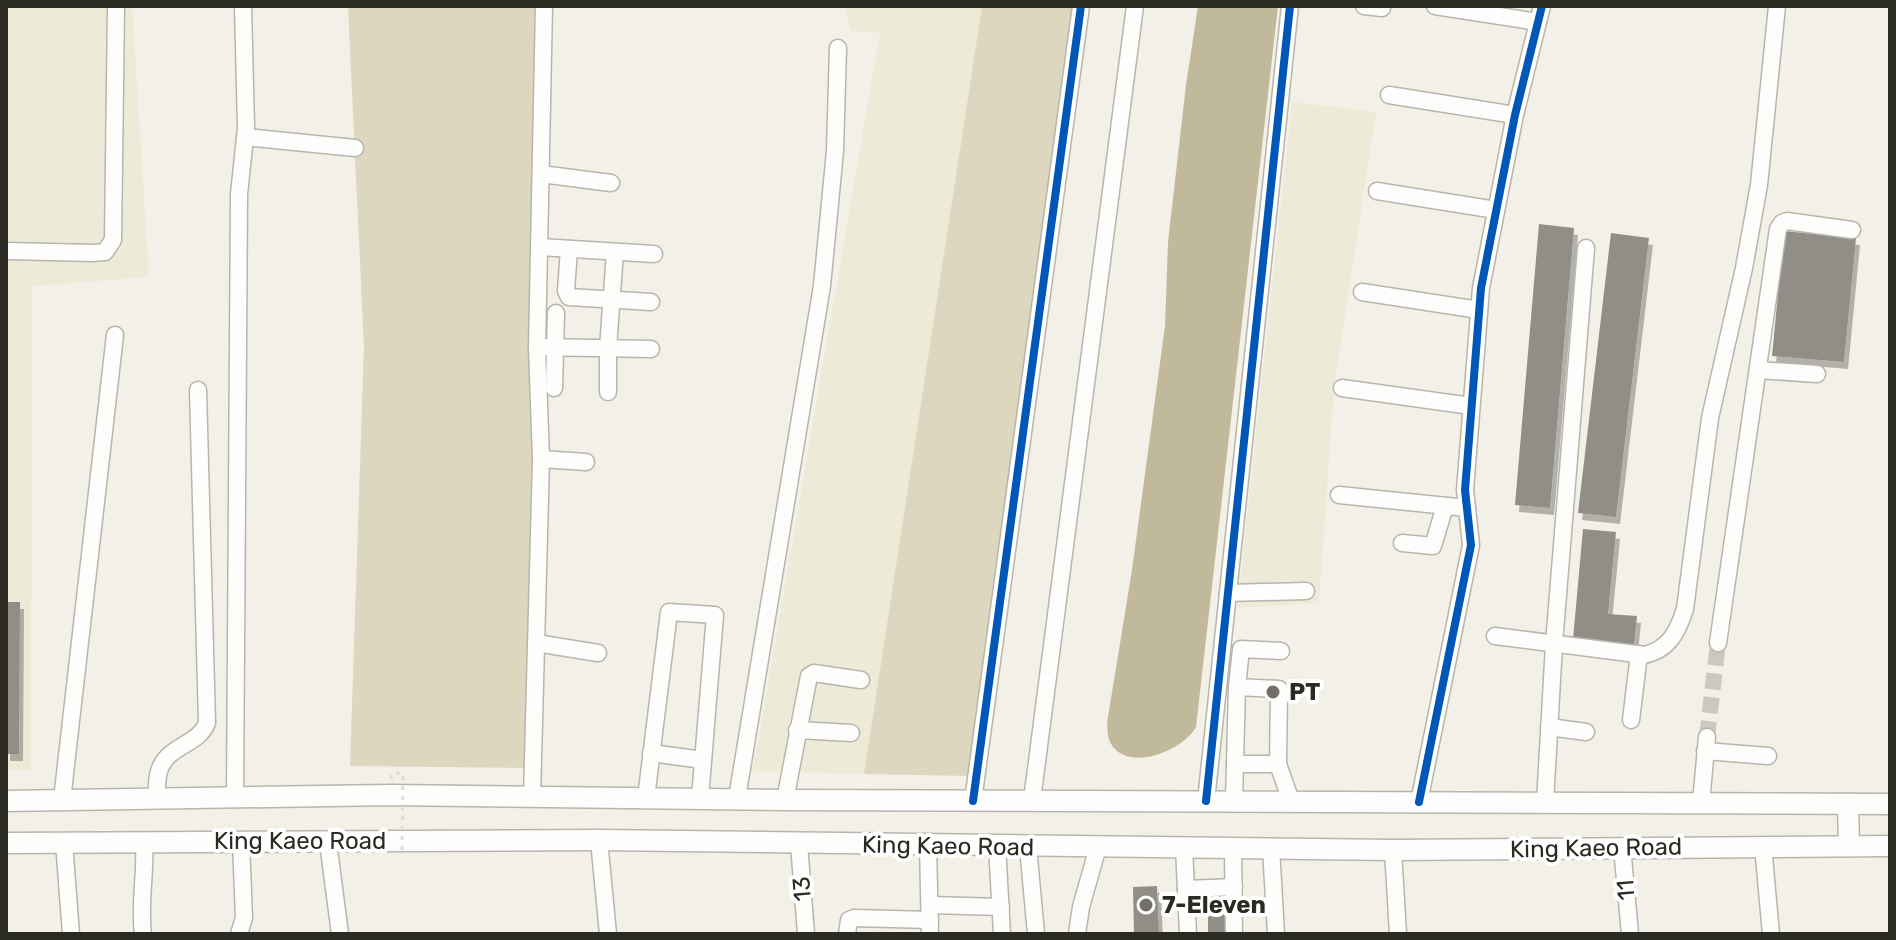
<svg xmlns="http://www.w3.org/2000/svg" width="1896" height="940" font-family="Rubik,sans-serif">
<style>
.built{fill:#eeead8}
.green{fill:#dcd7be}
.water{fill:#c0b99b}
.building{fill:#908e87;filter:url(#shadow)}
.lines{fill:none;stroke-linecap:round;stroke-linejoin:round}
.minor-tunnel{stroke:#cbc8c0;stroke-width:16;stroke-dasharray:16 8;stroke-linecap:butt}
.minor-casing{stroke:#b7b5ad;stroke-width:19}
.major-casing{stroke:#b7b5ad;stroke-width:23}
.path{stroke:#dddcd9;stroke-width:3;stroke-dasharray:4 6;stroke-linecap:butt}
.minor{stroke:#fdfdfb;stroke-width:16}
.major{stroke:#fdfdfb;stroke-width:20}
.path-bridge{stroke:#dddcd9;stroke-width:3;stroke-dasharray:4 6;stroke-linecap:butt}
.cycleway-casing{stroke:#fff;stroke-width:13}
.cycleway{stroke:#0057b8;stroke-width:8}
.poi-dot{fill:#716f68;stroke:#fff;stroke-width:3}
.labels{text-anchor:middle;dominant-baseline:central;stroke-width:8;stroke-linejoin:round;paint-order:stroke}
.poi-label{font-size:24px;font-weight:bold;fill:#2b2a23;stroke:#fff;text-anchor:start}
.street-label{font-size:24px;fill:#2b2a23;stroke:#fff}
</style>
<defs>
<filter id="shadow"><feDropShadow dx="4" dy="7" stdDeviation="0" flood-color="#0004"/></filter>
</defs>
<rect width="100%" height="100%" fill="#f3f0e7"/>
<!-- built -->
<g class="built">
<path d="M 6,6 L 132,6 L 149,277 L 32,286 L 31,770 L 6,770 Z"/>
<path d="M 845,6 L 982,6 L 864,774 L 753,771 L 880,33 L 851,31 Z"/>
<path d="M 1292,102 L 1376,112 L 1334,388 L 1319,603 L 1237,608 Z"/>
</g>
<!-- green -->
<g class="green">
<path d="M 348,6 L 537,6 L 529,291 L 532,475 L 525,768 L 350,766 L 364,347 Z"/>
<path d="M 982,6 L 1076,6 L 971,776 L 864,774 Z"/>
</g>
<!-- water -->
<path class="water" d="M 1198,6 L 1278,6 L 1196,727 C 1183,751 1126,774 1110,742 C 1107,736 1108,729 1107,723 L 1132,570 L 1165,326 L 1168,242 L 1186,85 Z"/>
<!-- building -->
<g class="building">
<path d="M 1539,224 L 1574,228 L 1550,508 L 1515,505 Z"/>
<path d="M 1784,231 L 1856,238 L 1844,362 L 1772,356 Z"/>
<path d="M 1611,233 L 1649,238 L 1616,517 L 1578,513 Z"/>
<path d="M 1583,529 L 1616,532 L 1608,614 L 1637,616 L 1634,645 L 1573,639 Z"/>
<path d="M 6,602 L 20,602 L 19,754 L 6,754 Z"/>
<path d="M 1157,886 L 1159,934 L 1134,934 L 1133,887 Z"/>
<rect x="1208" y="896" width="22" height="38"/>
</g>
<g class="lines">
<!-- minor-tunnel -->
<path class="minor-tunnel" d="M 1707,737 L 1718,643"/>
<!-- minor casing -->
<g class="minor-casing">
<g id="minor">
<path d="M 1364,6 L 1382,8"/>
<path d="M 1435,6 L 1538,22"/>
<path d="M 1389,95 L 1515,115"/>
<path d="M 245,137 L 355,148"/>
<path d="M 541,174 L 611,183"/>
<path d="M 1377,191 L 1496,210"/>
<path d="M 540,247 L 654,254"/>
<path d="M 569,249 L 566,291 L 569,297 L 651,302"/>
<path d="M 6,251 L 93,253 L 105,252 L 113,240 L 116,6"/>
<path d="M 1362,292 L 1479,310"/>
<path d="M 537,347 L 651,349"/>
<path d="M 1758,370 L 1817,374"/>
<path d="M 554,388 L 556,313"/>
<path d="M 1342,388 L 1471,406"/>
<path d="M 608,392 L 608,348 L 615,252"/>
<path d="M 541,459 L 586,462"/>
<path d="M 1339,495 L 1467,508"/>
<path d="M 1402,543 L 1433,546 L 1445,506"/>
<path d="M 1228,593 L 1306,591"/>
<path d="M 1495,636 L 1644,655 C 1669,650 1678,631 1685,609 L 1710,418 L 1744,268 L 1759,185 L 1777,6"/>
<path d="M 536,643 L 598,653"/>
<path d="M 1718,643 L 1778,229 L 1782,223 L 1787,221 L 1852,230"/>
<path d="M 1237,687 L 1241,649 L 1281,651"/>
<path d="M 1631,720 L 1639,654"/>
<path d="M 1549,727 L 1586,732"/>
<path d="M 797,730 L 851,733"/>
<path d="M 1705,751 L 1768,756"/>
<path d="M 651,753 L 703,760"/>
<path d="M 1235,764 L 1278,764"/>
<path d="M 235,797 L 239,194 L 246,128 L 243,6"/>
<path d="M 532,797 L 541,459 L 537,347 L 544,6"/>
<path d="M 157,798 C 157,788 156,776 161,766 C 171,745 199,744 207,723 L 198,390"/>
<path d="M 646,798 L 669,612 L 715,615 L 700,798"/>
<path d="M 737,798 L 822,286 L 835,151 L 838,48"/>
<path d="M 62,800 L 115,335"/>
<path d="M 785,800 L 809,676 L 814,673 L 861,680"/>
<path d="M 1032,800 L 1135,6"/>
<path d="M 973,801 L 1081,6"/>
<path d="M 1206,801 L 1290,6"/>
<path d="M 1234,801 L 1237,687 L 1279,689 L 1278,764 L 1291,801"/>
<path d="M 1419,802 L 1471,545 L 1465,490 L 1481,288 L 1515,115 L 1542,6"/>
<path d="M 1545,803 L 1554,644 L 1586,248"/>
<path d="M 1701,803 L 1707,737"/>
<path d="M 599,840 L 608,934"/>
<path d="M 328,842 L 340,934"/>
<path d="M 64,843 L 71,934"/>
<path d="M 799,844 L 806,934"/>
<path d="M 928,845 L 930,934"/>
<path d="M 997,845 L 1002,934"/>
<path d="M 1763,846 L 1771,934"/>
<path d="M 1028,847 L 1036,934"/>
<path d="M 1184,847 L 1188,934"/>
<path d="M 1622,847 L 1630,934"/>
<path d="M 1233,848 L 1234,934"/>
<path d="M 1271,848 L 1276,934"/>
<path d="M 1393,850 L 1398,934"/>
<path d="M 1186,889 L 1234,887"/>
<path d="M 930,905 L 1001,907"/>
<path d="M 143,934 C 139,903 146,874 144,842"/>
<path d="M 239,934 L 244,918 L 241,842"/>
<path d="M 847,934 L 849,920 L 854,918 L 930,920"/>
<path d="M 1077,934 L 1081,907 L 1098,847"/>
</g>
</g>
<!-- major casing -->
<g class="major-casing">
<g id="major">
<path d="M 6,801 L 390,795 L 785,800 L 1890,804"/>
<path d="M 1848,804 L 1849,846"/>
<path d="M 6,843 L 599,840 L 1393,850 L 1890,846"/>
</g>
</g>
<!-- path -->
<path class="path" d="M 391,779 L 392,773 L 403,773"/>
<!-- minor -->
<use href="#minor" class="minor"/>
<!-- major -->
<use href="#major" class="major"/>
<!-- path-bridge -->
<path class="path-bridge" d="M 402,850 L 403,773"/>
<!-- cycleway casing -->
<g class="cycleway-casing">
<g id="cycleway">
<path d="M 973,801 L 1081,6"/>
<path d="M 1206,801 L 1290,6"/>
<path d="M 1419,802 L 1471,545 L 1465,490 L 1481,288 L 1515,115 L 1542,6"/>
</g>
</g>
<!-- cycleway -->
<use href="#cycleway" class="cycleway"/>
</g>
<!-- markers -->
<g class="poi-dot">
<circle cx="1273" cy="692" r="8"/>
<circle cx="1146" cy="905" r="8"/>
</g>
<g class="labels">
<!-- poi labels -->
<g class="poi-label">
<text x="1289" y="692">PT</text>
<text x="1162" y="905">7-Eleven</text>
</g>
<!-- street labels -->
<g class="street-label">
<text x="300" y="841">King Kaeo Road</text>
<text transform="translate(948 846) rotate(1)">King Kaeo Road</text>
<text transform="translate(1596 848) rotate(-1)">King Kaeo Road</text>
<text transform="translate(802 889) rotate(-95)">13</text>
<text transform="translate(1626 890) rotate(-95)">11</text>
</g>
</g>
<!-- border -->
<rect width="1896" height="940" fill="none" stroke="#2b2a23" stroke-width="16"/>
</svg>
